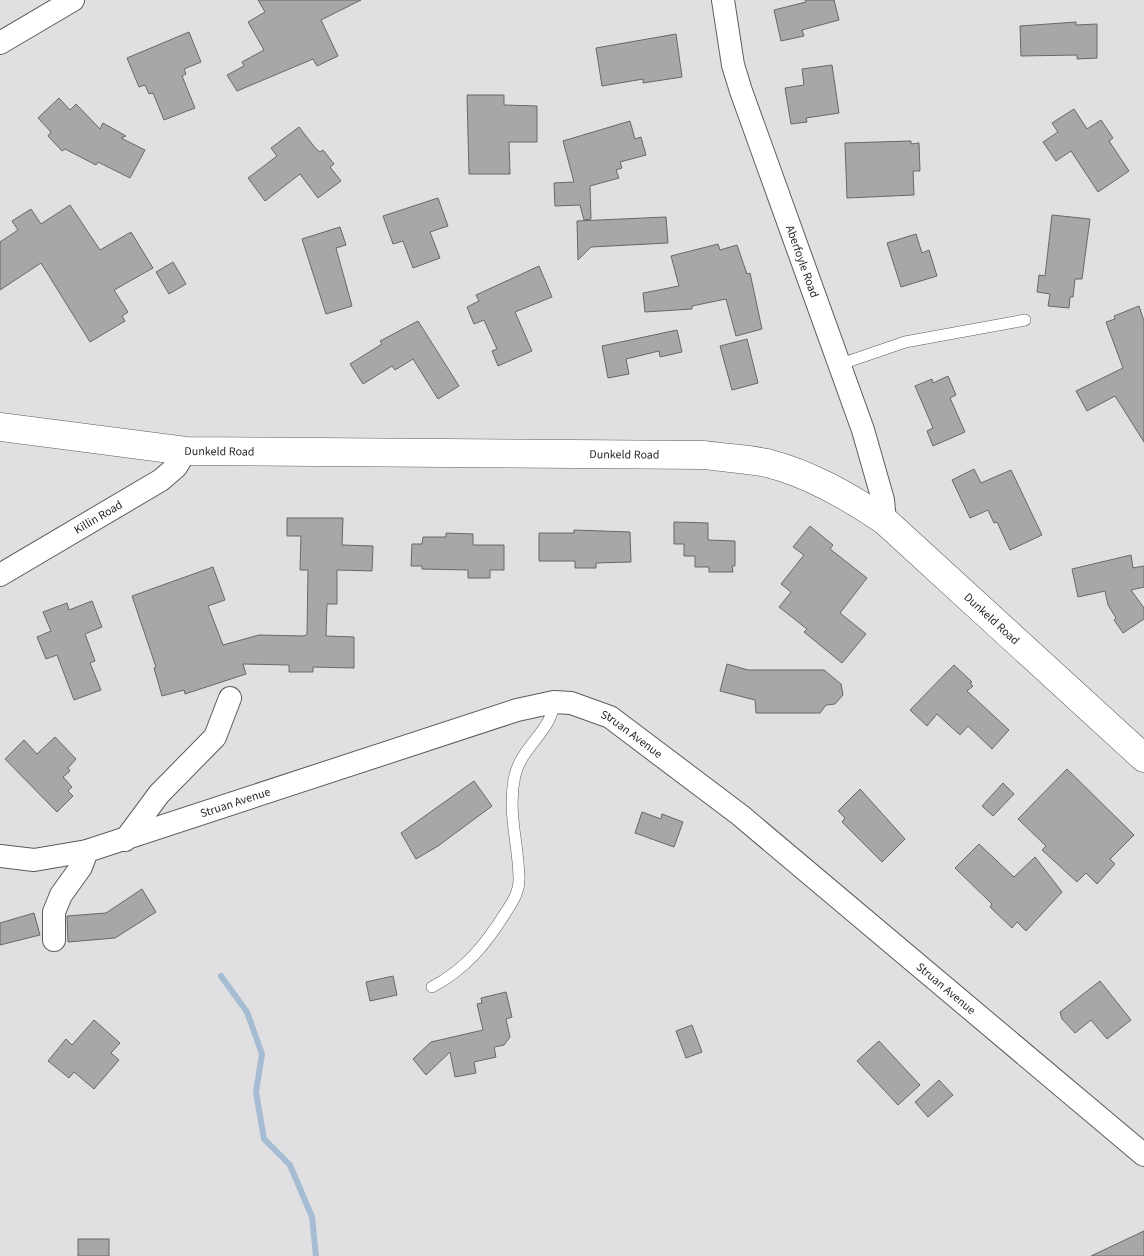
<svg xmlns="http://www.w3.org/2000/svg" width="1144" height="1256" font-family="'Source Sans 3',sans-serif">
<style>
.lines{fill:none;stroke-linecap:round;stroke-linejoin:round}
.stream{stroke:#a5bcd2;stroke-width:6}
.building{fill:#a8a7a5;stroke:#696866}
.service-casing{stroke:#5c5c5e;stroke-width:12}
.minor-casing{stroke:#5c5c5e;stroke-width:24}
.secondary-casing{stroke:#5c5c5e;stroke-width:29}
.service{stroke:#fff;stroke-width:11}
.minor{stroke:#fff;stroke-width:22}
.secondary{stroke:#fff;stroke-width:28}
.labels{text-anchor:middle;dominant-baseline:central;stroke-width:4;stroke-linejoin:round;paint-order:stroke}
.street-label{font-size:12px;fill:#29292a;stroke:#fff}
</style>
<rect width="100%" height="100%" fill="#e0e0e2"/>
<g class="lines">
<!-- stream -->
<path class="stream" d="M 221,976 L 247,1012 L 262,1054 L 256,1092 L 264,1139 L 290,1165 L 312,1217 L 316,1256"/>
</g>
<!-- building -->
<g class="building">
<path d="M 258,0 L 361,0 L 321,20 L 338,56 L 317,66 L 313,59 L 237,91 L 227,75 L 244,66 L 242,62 L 264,50 L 248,22 L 265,12 Z"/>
<path d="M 805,0 L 834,0 L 839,20 L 802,30 L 804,36 L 781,41 L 774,10 L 806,2 Z"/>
<path d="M 1076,22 L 1076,25 L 1097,24 L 1097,58 L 1077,59 L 1077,55 L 1021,56 L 1020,26 Z"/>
<path d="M 189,32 L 201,62 L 184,69 L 186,74 L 182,76 L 195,108 L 164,120 L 153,93 L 149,94 L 145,85 L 139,87 L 127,58 Z"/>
<path d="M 676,34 L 682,77 L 643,83 L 643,79 L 602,86 L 596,48 Z"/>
<path d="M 832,65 L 839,113 L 806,118 L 807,122 L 791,124 L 785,88 L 804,85 L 802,69 Z"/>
<path d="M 467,95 L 504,95 L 504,105 L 537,106 L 537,142 L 509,142 L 510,174 L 469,174 Z"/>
<path d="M 59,98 L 70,110 L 76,104 L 100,129 L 103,123 L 126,136 L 121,138 L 145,150 L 130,178 L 98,162 L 96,165 L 65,149 L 62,151 L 48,136 L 51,132 L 38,118 Z"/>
<path d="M 1074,109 L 1087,129 L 1101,120 L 1113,138 L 1109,141 L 1129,171 L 1098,192 L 1071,151 L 1056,161 L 1043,142 L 1058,132 L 1052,123 Z"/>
<path d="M 630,121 L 635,139 L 641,137 L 646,155 L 620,162 L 622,168 L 616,170 L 619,178 L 590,186 L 591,219 L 584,220 L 580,205 L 555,206 L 554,183 L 574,182 L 563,141 Z"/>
<path d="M 299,127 L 316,149 L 320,152 L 323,150 L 334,164 L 330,167 L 341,181 L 318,198 L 300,174 L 265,201 L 248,178 L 277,156 L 271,148 Z"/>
<path d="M 911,141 L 911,144 L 919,143 L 920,171 L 913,171 L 914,195 L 847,198 L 845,143 Z"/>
<path d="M 438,198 L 448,226 L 430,232 L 440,258 L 413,268 L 403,241 L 393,244 L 383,216 Z"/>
<path d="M 70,205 L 100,250 L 131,232 L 153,268 L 114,290 L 128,312 L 122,316 L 125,321 L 90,342 L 41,263 L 0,290 L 0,242 L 18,230 L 12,221 L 31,209 L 41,224 Z"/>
<path d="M 1052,215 L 1090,219 L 1082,279 L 1075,279 L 1073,297 L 1070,297 L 1069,308 L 1048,306 L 1050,294 L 1037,292 L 1039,275 L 1045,276 Z"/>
<path d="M 666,217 L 668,243 L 591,247 L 578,260 L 577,221 Z"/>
<path d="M 340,227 L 346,245 L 336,248 L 352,306 L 326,314 L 302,239 Z"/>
<path d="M 916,234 L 922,253 L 929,250 L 937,276 L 901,287 L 887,243 Z"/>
<path d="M 718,244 L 720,250 L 737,245 L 747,274 L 750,273 L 762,329 L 736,336 L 726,299 L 692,306 L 692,309 L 645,312 L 643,293 L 679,286 L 671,256 Z"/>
<path d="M 173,262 L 186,284 L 169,294 L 156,272 Z"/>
<path d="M 539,266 L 552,297 L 515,312 L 532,351 L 498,366 L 492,351 L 497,349 L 484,320 L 474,324 L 467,307 L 479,301 L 476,295 Z"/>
<path d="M 1139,306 L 1144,321 L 1144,442 L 1115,396 L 1087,411 L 1076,391 L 1123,368 L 1106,322 L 1115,319 L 1114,316 Z"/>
<path d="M 418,321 L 459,386 L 438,399 L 413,359 L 395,370 L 392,366 L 363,384 L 350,364 L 382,344 L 380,341 Z"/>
<path d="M 677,330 L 682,352 L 660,357 L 659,351 L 626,359 L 629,374 L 608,378 L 602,346 Z"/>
<path d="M 747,339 L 758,383 L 732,390 L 720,346 Z"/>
<path d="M 948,376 L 956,395 L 950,398 L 965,432 L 933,446 L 927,431 L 933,428 L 915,386 L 932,379 L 933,383 Z"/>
<path d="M 974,469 L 981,483 L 1011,470 L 1042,535 L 1010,550 L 997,522 L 994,523 L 988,510 L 970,518 L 952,480 Z"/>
<path d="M 287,518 L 343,518 L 342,545 L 373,546 L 372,571 L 337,570 L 337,604 L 327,604 L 326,636 L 354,637 L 354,668 L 313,667 L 313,672 L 289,672 L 289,665 L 243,664 L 246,674 L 185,694 L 184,690 L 162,696 L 154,668 L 156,667 L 132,596 L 213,567 L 225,600 L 208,606 L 223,645 L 259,635 L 304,636 L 307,634 L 308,570 L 300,570 L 301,536 L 287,536 Z"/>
<path d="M 674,522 L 708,523 L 708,540 L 735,541 L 735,566 L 732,566 L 733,572 L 709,572 L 709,567 L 695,567 L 695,556 L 684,556 L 684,544 L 674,544 Z"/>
<path d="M 810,526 L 833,545 L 830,549 L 867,578 L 840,613 L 866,634 L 842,663 L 804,632 L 807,629 L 779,607 L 791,592 L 781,584 L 804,555 L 793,547 Z"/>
<path d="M 574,530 L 630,532 L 631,562 L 596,563 L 596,568 L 575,568 L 575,561 L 539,561 L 539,533 L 574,533 Z"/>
<path d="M 446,533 L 473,534 L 473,545 L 504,545 L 504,570 L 490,570 L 490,578 L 468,578 L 468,570 L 422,569 L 422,566 L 411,566 L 412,544 L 422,544 L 423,537 L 446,537 Z"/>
<path d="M 1131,555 L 1133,568 L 1144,566 L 1144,587 L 1131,590 L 1144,608 L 1144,619 L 1123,633 L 1114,620 L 1116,618 L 1108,605 L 1105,591 L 1078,597 L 1072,569 Z"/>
<path d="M 92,601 L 102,627 L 85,634 L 95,661 L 90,663 L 101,690 L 74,700 L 57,655 L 46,659 L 37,637 L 51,631 L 43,612 L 67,603 L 69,610 Z"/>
<path d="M 727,664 L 748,670 L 824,670 L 841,684 L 843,695 L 835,704 L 826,705 L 820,713 L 756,713 L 755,700 L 720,691 Z"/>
<path d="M 954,665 L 972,682 L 970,683 L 973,686 L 967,691 L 1009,730 L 992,749 L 968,726 L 960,735 L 937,714 L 927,726 L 910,710 Z"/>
<path d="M 55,737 L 76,759 L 68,768 L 70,771 L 63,777 L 72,787 L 68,791 L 73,796 L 57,812 L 5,759 L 24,740 L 37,754 Z"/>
<path d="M 1067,769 L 1134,835 L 1110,859 L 1115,864 L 1097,884 L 1086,873 L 1077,882 L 1042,850 L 1046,846 L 1018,819 Z"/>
<path d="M 474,781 L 492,806 L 438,846 L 416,859 L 401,833 Z"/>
<path d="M 1003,783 L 1014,794 L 993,816 L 982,806 Z"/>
<path d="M 860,789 L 905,839 L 882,862 L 842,822 L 845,818 L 838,811 Z"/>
<path d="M 642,812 L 661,819 L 662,814 L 683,822 L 674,847 L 635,833 Z"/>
<path d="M 979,844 L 1014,877 L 1035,857 L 1062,892 L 1026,931 L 1017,922 L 1012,928 L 990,907 L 992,904 L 955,868 Z"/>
<path d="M 142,889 L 156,912 L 115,938 L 68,942 L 67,916 L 106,913 Z"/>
<path d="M 34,913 L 40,935 L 0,945 L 0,923 Z"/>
<path d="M 393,976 L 397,995 L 370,1001 L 366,982 Z"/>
<path d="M 1100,981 L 1131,1020 L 1107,1039 L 1091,1020 L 1075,1033 L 1062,1019 L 1060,1012 Z"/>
<path d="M 506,992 L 512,1017 L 506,1019 L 510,1037 L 504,1045 L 494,1047 L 496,1057 L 474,1062 L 476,1073 L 455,1077 L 450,1052 L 426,1075 L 413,1059 L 431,1042 L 483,1030 L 477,1004 L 482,1003 L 481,998 Z"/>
<path d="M 94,1020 L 120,1043 L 111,1053 L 119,1060 L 94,1089 L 74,1072 L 69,1078 L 48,1061 L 66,1039 L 72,1045 Z"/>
<path d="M 692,1025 L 702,1052 L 686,1058 L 676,1031 Z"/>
<path d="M 879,1041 L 920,1085 L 898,1105 L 857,1061 Z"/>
<path d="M 939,1080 L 953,1095 L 928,1117 L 915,1102 Z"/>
<path d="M 1144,1231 L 1144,1256 L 1091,1256 Z"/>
<rect x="78" y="1239" width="31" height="17"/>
</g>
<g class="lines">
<!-- service casing -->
<g class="service-casing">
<g id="service">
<path d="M 841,364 L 905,342 L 1025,320"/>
<path d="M 432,987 C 466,969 486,944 506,912 C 513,901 520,891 519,877 C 518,841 507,811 515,775 C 522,746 552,731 554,702"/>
</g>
</g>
<!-- minor casing -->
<g class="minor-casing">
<g id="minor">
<path id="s1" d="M 723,0 L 733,65 L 741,91 L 863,430 L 883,500 L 885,521"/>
<path d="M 0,43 L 73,0"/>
<path id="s2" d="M 0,575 L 161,480 L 176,467 L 186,451"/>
<path d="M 125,840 L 159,794 L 215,737 L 230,698"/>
<path id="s3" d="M 0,856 L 34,860 L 87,851 L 517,710 L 554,702 L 571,703 L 610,717 L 740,815 L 1144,1155"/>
<path d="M 54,940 L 54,912 L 61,895 L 81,867 L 87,851"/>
</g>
</g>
<!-- secondary casing -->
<g class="secondary-casing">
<g id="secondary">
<path id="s4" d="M 0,427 L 186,451 L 705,455 C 725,458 747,459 767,463 C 810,474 848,496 885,521 L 1144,758"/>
</g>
</g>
<!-- service -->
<use href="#service" class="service"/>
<!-- minor -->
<use href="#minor" class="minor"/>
<!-- secondary -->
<use href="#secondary" class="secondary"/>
</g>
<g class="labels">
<!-- street labels -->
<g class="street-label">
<text stroke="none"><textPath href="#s1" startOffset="274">Aberfoyle Road</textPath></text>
<text stroke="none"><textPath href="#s4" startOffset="221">Dunkeld Road</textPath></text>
<text stroke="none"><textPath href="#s4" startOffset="626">Dunkeld Road</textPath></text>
<text stroke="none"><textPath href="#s2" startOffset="114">Killin Road</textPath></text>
<text stroke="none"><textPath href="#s4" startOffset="1046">Dunkeld Road</textPath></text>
<text stroke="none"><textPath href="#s3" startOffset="664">Struan Avenue</textPath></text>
<text stroke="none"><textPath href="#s3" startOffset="244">Struan Avenue</textPath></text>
<text stroke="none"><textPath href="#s3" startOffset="1069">Struan Avenue</textPath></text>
</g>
</g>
</svg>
